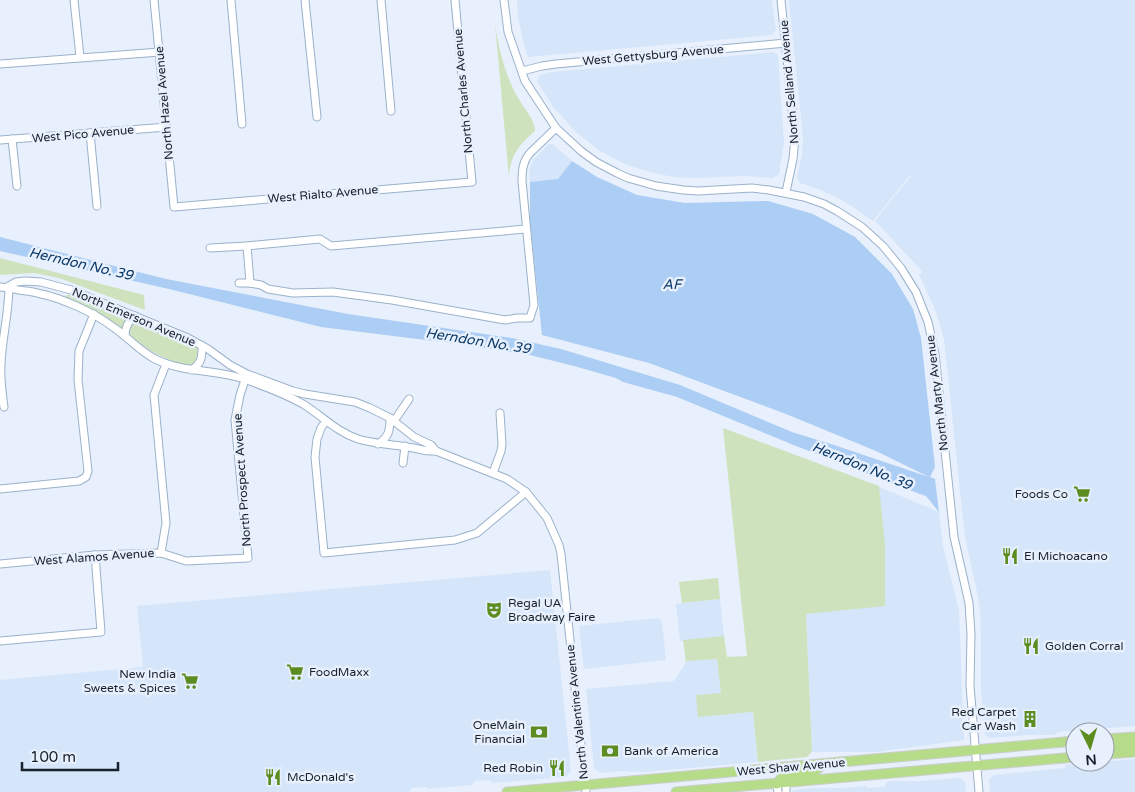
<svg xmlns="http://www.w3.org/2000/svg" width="1135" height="792" font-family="'Varela Round',sans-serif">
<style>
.built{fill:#d5e5fa}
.green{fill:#cee3bd}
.water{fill:#accdf4}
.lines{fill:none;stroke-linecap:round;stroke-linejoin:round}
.minor-casing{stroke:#9bb1cb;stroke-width:9}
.major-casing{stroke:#ccced0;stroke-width:11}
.minor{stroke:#fff;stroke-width:7}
.major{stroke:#b6dc8a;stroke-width:9}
.labels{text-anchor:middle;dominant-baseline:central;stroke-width:5;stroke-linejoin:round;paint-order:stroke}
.street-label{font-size:12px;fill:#19212b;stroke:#e7f0fc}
.poi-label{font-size:12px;fill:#19212b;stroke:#e7f0fc;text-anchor:start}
.water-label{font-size:14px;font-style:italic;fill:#0b3969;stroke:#e7f0fc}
</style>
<rect width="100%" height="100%" fill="#e7f0fc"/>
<!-- built -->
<g class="built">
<path d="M 517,0 L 772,0 L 776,30 L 771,35 L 528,57 L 524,44 L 518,17 Z"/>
<path d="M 789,0 L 1135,0 L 1135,726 L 1059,732 L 1054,735 L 1027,735 L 990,738 L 985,734 L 981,690 L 981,637 L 980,609 L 976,587 L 965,538 L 944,339 L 936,312 L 919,274 L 922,273 L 922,271 L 875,221 L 911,176 L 910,175 L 873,221 L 856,209 L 838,198 L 818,189 L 800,183 L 797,178 L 802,154 L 803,138 Z"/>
<path d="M 774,52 L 778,55 L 784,143 L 779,174 L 773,178 L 745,176 L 694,178 L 675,177 L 657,174 L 627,165 L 600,151 L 576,132 L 554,108 L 537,81 L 540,75 L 552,72 Z"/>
<path d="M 549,144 L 553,144 L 559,150 L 572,161 L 558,179 L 530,182 L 529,172 L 533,160 Z"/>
<path d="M 879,487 L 939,512 L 943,547 L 959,611 L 964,740 L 877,752 L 812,752 L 806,614 L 885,605 Z"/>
<path d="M 550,570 L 571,771 L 566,777 L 493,783 L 489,780 L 475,781 L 472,785 L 428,789 L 426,787 L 412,788 L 409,792 L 0,792 L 0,680 L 143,667 L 137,606 Z"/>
<path d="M 720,599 L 724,636 L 680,641 L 676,604 Z"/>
<path d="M 658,618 L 662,622 L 666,660 L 584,669 L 579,626 Z"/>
<path d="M 717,658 L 721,693 L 698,716 L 753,712 L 758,762 L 644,772 L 623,771 L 600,773 L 594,768 L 586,689 L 674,681 L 687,661 Z"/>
<path d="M 1135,759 L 1135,792 L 990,792 L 989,780 L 994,775 L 1065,768 L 1065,765 Z"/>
<path d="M 960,778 L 965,782 L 966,792 L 792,792 L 794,790 L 812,788 L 841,788 L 865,786 L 868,788 L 884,787 L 888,781 L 922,781 Z"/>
</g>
<!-- green -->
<g class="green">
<path d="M 495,25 C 499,50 505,74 517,96 C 522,106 536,121 535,131 C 519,145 510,155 509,177 Z"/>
<path d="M 0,258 L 144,295 L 145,310 L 59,278 L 34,273 L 0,275 Z"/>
<path d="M 70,294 L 129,316 L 125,322 L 122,330 L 66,300 L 65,296 Z"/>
<path d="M 136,320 L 180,338 L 196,346 C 201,355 198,364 188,366 C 165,360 148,351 130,336 C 130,329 130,324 136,320 Z"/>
<path d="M 723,428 L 879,486 L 885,544 L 885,606 L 806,614 L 812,752 L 807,757 L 758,762 L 753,712 L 698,717 L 696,695 L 721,693 L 717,659 L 687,661 L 686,662 L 683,640 L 724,636 L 727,657 L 747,656 Z"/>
<path d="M 718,578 L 720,599 L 682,603 L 679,582 Z"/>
</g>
<!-- water -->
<path class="water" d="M 572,161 L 597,177 L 637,195 L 685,203 L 768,201 L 813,214 L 855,237 L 892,274 L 913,309 L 921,338 L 935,467 L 930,477 L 935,479 L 939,512 L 926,496 L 920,494 L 796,446 L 677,397 L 623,382 L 616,378 L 574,366 L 530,355 L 458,344 L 321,327 L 169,289 L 0,251 L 0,237 L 166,279 L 348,314 L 512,338 L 561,349 L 680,385 L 792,432 L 834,445 L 929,477 L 876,451 L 786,414 L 649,363 L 542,335 L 530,221 L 530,182 L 558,179 Z"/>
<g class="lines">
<!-- minor casing -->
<g class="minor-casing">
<g id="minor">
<path d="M 74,0 L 80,57"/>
<path d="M 154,0 L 174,207 L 472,182 L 455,0"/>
<path d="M 231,0 L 242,124"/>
<path d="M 305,0 L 317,117"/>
<path d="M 381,0 L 391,111"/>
<path d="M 504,0 L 508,32 L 525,81 L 556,128 L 581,151 L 596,162 L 617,173 L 628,178 L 656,186 L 683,190 L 698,191 L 752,188 L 769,190 L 804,197 L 824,204 L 837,211 L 862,227 L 883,246 L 901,268 L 916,292 L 928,322 L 935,354 L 954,537 L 969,603 L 971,634 L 970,686 L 979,792"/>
<path d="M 781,0 L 795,137 L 793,159 L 786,192"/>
<path d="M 0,64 L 160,52"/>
<path d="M 522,71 L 542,66 L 556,64 L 786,43"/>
<path d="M 90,133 L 97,206"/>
<path d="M 12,139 L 17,186"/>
<path d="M 0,140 L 167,127"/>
<path d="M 210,248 L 247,246"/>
<path d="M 239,283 L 250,283 L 261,285 L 268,289 L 293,293 L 333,292 L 392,300 L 505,320 L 517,318 L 530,318 L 534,305 L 522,181 C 522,170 523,161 530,153 L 556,128"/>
<path d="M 250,283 L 247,246 L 320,239 L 331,246 L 526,229"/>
<path d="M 9,286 L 16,282 L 25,281 L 41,282 L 71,290 L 188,338 L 208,349 L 230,365 L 247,374 L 293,391 L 305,394 L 336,399 L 355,402 L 370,408 L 390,418 L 414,437 L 431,445 L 436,451"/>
<path d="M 0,287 C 7,287 12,288 18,290 C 25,291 31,291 37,293 C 62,298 93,312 113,327 C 128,337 139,351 155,359 C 183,373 215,369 244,379 C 264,386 285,394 303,404 C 322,416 337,432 358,439 C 374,444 390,444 407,447 C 417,448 426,452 436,451 L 507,479 L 526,492 L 547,518 L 559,545 L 561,554 L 586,792"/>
<path d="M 125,336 C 125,327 128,321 135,316"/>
<path d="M 192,370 C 202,362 202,358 202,346"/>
<path d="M 4,407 C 2,393 0,379 1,364 C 2,338 9,313 9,286"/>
<path d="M 326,421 L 321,428 L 317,439 L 315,457 L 324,553 L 455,540 L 477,533 L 526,492"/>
<path d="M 394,421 L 409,399"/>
<path d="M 378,444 C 389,437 390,430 390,418"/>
<path d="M 403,463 L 405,446"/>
<path d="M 493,473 L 501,451 L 502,444 L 500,413"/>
<path d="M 0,489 L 79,481 L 86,477 L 88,471 L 78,380 L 79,351 L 94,314"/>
<path d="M 161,553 L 166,523 L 154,395 L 166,364"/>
<path d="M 0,564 L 95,555 L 161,553 L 186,561 L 248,558 L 235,420 L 240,395 L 246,377"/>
<path d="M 0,641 L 101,632 L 95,555"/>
<path d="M 786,783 L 786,792"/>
<path d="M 777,784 L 778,792"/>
</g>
</g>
<!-- major casing -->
<g class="major-casing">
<g id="major">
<path d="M 1105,739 L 1135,737"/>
<path d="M 1105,747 L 1135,744"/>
<path d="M 1105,754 L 1135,752"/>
<path d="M 777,784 L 782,777 L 786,776 L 814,772 L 822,765"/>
<path d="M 507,792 L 1075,741"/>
<path d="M 676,792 L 1075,757"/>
</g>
</g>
<!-- minor -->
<use href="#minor" class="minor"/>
<!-- major -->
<use href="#major" class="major"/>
</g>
<!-- icons -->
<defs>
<g id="supermarket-bare" transform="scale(1.35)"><path d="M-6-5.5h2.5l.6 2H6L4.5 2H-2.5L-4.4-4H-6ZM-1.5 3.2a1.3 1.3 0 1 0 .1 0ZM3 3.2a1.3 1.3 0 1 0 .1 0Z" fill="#5d8c21" stroke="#e7f0fc" stroke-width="2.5" paint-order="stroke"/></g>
<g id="restaurant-bare" transform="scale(1.35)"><path d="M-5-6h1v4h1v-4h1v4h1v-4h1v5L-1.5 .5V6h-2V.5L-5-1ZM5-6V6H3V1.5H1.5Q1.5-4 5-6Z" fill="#5d8c21" stroke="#e7f0fc" stroke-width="2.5" paint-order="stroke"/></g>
<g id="theatre-bare" transform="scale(1.35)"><path d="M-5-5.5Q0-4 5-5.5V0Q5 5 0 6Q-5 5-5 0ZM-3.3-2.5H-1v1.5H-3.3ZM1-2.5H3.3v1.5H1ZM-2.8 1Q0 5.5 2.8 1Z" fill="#5d8c21" stroke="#e7f0fc" stroke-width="2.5" paint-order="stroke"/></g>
<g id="building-bare" transform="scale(1.35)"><path d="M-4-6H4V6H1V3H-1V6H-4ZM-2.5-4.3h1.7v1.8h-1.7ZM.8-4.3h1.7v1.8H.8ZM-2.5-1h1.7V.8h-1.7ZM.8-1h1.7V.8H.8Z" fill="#5d8c21" stroke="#e7f0fc" stroke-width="2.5" paint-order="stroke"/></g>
<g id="bank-bare" transform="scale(1.35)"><path d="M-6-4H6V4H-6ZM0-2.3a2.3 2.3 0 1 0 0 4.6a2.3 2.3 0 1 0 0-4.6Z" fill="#5d8c21" stroke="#e7f0fc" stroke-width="2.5" paint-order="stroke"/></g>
</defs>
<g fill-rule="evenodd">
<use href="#supermarket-bare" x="1082" y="494"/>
<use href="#restaurant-bare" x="1010" y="556"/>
<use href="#theatre-bare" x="494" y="610"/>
<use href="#restaurant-bare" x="1031" y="646"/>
<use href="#supermarket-bare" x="295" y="672"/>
<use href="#supermarket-bare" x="190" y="681"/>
<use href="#building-bare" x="1030" y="719"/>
<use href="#bank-bare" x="539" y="732"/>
<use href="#bank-bare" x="610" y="751"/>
<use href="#restaurant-bare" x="557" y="768"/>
<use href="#restaurant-bare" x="273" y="777"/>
</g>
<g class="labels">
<!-- street labels -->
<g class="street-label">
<text transform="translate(653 55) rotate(-5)">West Gettysburg Avenue</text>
<text transform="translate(789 82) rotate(-95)">North Selland Avenue</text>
<text transform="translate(463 91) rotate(-95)">North Charles Avenue</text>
<text transform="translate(164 103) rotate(-95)">North Hazel Avenue</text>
<text transform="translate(83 134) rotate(-5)">West Pico Avenue</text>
<text transform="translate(323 194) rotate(-5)">West Rialto Avenue</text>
<text transform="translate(134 317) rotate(23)">North Emerson Avenue</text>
<text transform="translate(937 393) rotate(-97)">North Marty Avenue</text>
<text transform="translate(242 480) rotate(-94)">North Prospect Avenue</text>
<text transform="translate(94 557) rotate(-4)">West Alamos Avenue</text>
<text transform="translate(577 712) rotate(-96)">North Valentine Avenue</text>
<text transform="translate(791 767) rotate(-5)">West Shaw Avenue</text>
</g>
<!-- poi labels -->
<g class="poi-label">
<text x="1068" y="494" text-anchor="end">Foods Co</text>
<text x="1024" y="556">El Michoacano</text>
<text x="508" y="603">Regal UA<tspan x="508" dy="14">Broadway Faire</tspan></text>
<text x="1045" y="646">Golden Corral</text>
<text x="309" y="672">FoodMaxx</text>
<text x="176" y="674" text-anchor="end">New India<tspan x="176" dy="14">Sweets &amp; Spices</tspan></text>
<text x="1016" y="712" text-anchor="end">Red Carpet<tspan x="1016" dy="14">Car Wash</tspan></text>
<text x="525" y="725" text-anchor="end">OneMain<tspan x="525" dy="14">Financial</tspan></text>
<text x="624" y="751">Bank of America</text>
<text x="543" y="768" text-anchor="end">Red Robin</text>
<text x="287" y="777">McDonald's</text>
</g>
<!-- water labels -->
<g class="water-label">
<text transform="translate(81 264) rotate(13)">Herndon No. 39</text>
<text x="672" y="284">AF</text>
<text transform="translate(478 341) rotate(9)">Herndon No. 39</text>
<text transform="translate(862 466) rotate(22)">Herndon No. 39</text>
</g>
</g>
<!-- north arrow -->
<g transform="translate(1090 747) rotate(175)"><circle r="24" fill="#e7f0fc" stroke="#959da8"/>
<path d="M0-4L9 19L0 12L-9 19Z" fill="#5d8c21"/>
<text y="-8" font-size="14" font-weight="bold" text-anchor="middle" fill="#19212b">N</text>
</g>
<!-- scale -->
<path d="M22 762v8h96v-8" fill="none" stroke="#19212b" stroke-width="2.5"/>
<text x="30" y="762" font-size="15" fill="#19212b" stroke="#e7f0fc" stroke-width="4" paint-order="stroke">100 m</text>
</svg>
